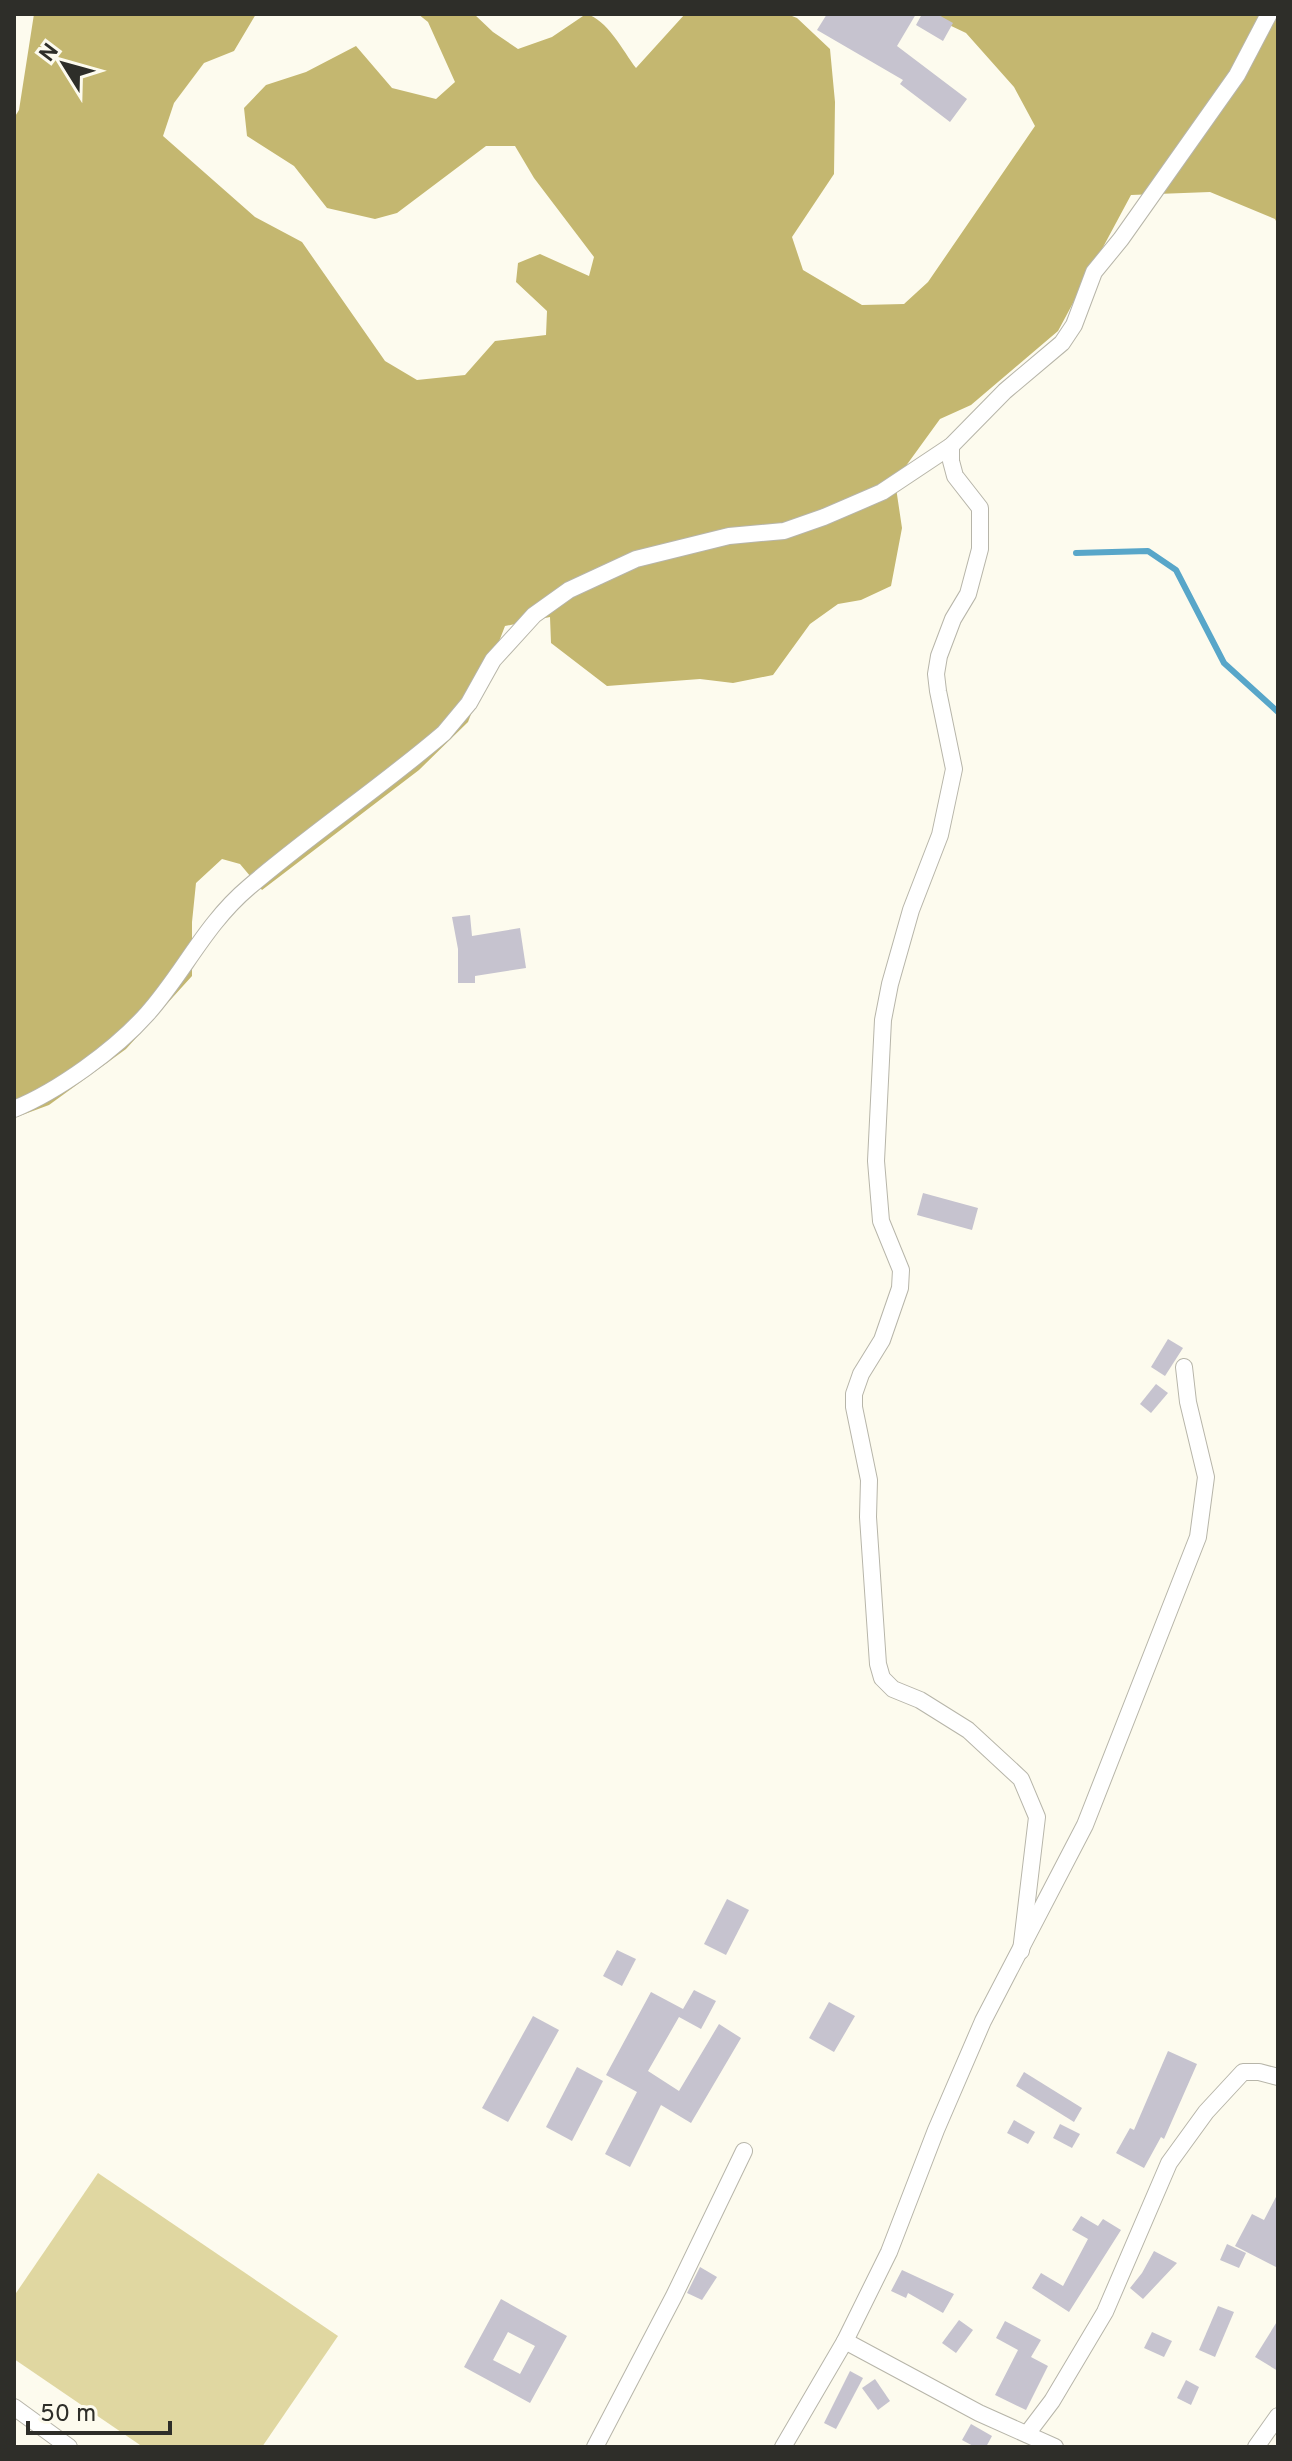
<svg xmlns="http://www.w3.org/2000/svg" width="1292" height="2461" font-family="Overpass,sans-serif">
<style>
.green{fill:#e0d7a1}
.forest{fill:#c4b770}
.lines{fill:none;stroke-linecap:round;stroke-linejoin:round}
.stream{stroke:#58a6c9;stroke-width:6}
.building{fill:#c6c3cf;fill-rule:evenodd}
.minor-casing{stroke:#b7b5a9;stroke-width:18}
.minor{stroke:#fff;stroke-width:16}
</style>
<rect width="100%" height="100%" fill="#fdfbee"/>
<!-- green -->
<path class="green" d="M 98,2173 L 338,2336 L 262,2447 L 143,2447 L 14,2359 L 14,2296 Z"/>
<!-- forest -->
<path class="forest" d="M 34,14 L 256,14 L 234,51 L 204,63 L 174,103 L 163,136 L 255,217 L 302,242 L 385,361 L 417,380 L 465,375 L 495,341 L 546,335 L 547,311 L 516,282 L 518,263 L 540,254 L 589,276 L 594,257 L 534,178 L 515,146 L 486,146 L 397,213 L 375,219 L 327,208 L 294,166 L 247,136 L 244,108 L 266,85 L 306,72 L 356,46 L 392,88 L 436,99 L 455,82 L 428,22 L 418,14 L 474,14 L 493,32 L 518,49 L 552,37 L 586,14 C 607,19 623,51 636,68 L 685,14 L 787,14 L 797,18 L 830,49 L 835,102 L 834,174 L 792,237 L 803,270 L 862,305 L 904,304 L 928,282 L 1035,126 L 1014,87 L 966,33 L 926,14 L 1278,14 L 1278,225 L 1275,219 L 1210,192 L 1131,195 L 1058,331 L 971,405 L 940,419 L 895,481 L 902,528 L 891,586 L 861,600 L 838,604 L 810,624 L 773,675 L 733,683 L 700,679 L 607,686 L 551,643 L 550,617 L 505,626 L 468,722 L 419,770 L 262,890 L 240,864 L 222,859 L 196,883 L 192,922 L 192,976 L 126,1049 L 49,1105 L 14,1118 L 14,118 L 19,110 Z"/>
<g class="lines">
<!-- stream -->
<path class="stream" d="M 1076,553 L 1148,551 L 1176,570 L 1224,663 L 1278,712"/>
</g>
<!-- building -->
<g class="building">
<path d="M 827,14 L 916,14 L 897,46 L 967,99 L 950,122 L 900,84 L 903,80 L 817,30 Z"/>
<path d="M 922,14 L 937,14 L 953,23 L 943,41 L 916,25 Z"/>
<path d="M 470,915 L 472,936 L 520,928 L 526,968 L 475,976 L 475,983 L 458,983 L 458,949 L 452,917 Z"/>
<path d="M 923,1193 L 978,1208 L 972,1230 L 917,1215 Z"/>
<path d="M 1168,1339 L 1183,1348 L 1165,1376 L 1151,1367 Z"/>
<path d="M 1156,1384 L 1168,1393 L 1151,1413 L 1140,1404 Z"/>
<path d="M 727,1899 L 749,1910 L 726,1955 L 704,1944 Z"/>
<path d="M 617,1950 L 636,1959 L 622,1986 L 603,1976 Z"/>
<path d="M 694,1990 L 716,2001 L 701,2029 L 679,2017 L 648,2071 L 679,2091 L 719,2024 L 741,2038 L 691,2123 L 661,2105 L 630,2167 L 605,2154 L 637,2092 L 606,2075 L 651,1992 L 683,2009 Z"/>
<path d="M 829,2002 L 855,2016 L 834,2052 L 809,2038 Z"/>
<path d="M 533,2016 L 559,2030 L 508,2122 L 482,2108 Z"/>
<path d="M 1168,2051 L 1197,2064 L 1164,2139 L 1161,2137 L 1144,2168 L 1116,2153 L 1130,2128 L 1134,2130 Z"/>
<path d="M 577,2067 L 603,2081 L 572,2141 L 546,2127 Z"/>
<path d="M 1024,2072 L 1082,2108 L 1074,2122 L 1016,2086 Z"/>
<path d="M 1014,2120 L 1035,2132 L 1028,2144 L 1007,2133 Z"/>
<path d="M 1060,2124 L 1080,2134 L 1072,2148 L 1053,2138 Z"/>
<path d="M 1278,2193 L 1278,2268 L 1235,2246 L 1252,2214 L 1264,2220 Z"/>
<path d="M 1081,2216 L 1098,2226 L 1103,2219 L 1121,2230 L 1069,2312 L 1032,2288 L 1041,2273 L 1063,2286 L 1088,2239 L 1072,2230 Z"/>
<path d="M 1227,2244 L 1246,2253 L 1239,2268 L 1220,2260 Z"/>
<path d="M 1154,2251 L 1177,2263 L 1143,2299 L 1130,2288 L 1142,2273 Z"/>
<path d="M 700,2267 L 717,2277 L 702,2300 L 687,2293 Z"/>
<path d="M 902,2270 L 954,2294 L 943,2313 L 908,2293 L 906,2298 L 891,2291 Z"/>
<path d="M 501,2299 L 567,2336 L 530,2403 L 464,2367 ZM 508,2332 L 535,2346 L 520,2374 L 493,2360 Z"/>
<path d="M 1218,2306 L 1234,2312 L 1215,2357 L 1199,2350 Z"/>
<path d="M 959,2320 L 973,2330 L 956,2353 L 942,2343 Z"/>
<path d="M 1278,2320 L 1278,2371 L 1255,2357 Z"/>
<path d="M 1005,2321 L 1041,2340 L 1031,2357 L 1048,2366 L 1026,2410 L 995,2395 L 1018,2350 L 996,2338 Z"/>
<path d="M 1152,2332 L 1172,2341 L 1164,2357 L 1144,2348 Z"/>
<path d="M 850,2371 L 863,2378 L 836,2429 L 824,2423 Z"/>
<path d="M 875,2379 L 890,2401 L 878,2410 L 862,2388 Z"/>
<path d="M 1186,2380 L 1199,2387 L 1191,2405 L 1177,2398 Z"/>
<path d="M 971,2424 L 992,2436 L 986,2447 L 975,2447 L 962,2440 Z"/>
</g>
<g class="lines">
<!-- minor casing -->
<g class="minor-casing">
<g id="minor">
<path d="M 951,446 L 951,461 L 955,476 L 980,508 L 980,549 L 968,594 L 953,619 L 939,656 L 936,674 L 938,691 L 954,769 L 940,835 L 911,910 L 890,984 L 883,1020 L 876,1161 L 881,1221 L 901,1270 L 900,1288 L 882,1340 L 861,1374 L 854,1394 L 854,1407 L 869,1480 L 868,1517 L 878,1664 L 882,1678 L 893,1689 L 920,1700 L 968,1730 L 1021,1779 L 1037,1817 L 1021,1951"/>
<path d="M 14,1109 C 58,1091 115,1050 147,1014 C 183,974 205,924 249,887 C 312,833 381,787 444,733 L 469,703 L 493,660 L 534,615 L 569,590 L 636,559 L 729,536 L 784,531 L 824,517 L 882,492 L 951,446 L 1005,391 L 1062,343 L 1074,325 L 1094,272 L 1121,239 L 1237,75 L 1269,14"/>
<path d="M 845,2341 L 979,2413 L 1055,2447"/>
<path d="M 14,2407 L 69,2447"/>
<path d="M 1027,2434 L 1052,2401 L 1105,2312 L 1169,2163 L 1206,2112 L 1243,2072 L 1259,2072 L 1278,2077"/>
<path d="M 595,2447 L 674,2296 L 744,2151"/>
<path d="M 783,2447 L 845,2341 L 889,2252 L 936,2130 L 983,2021 L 1085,1825 L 1198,1537 L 1206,1477 L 1188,1402 L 1184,1367"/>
<path d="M 1256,2447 L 1278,2416"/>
</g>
</g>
<!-- minor -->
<use href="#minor" class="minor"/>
</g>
<!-- border -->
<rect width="1292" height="2461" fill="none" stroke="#2e2e29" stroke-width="32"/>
<!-- north arrow -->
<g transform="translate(64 64) rotate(307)" stroke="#fdfbee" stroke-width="6" paint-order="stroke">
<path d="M0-6L14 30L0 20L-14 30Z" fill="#2e2e29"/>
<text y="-12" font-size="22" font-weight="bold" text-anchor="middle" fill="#2e2e29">N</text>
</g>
<!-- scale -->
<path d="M28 2421v12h142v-12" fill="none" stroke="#2e2e29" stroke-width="4"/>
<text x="40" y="2421" font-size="24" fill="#2e2e29" stroke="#fdfbee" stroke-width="6" paint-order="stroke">50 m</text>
</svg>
